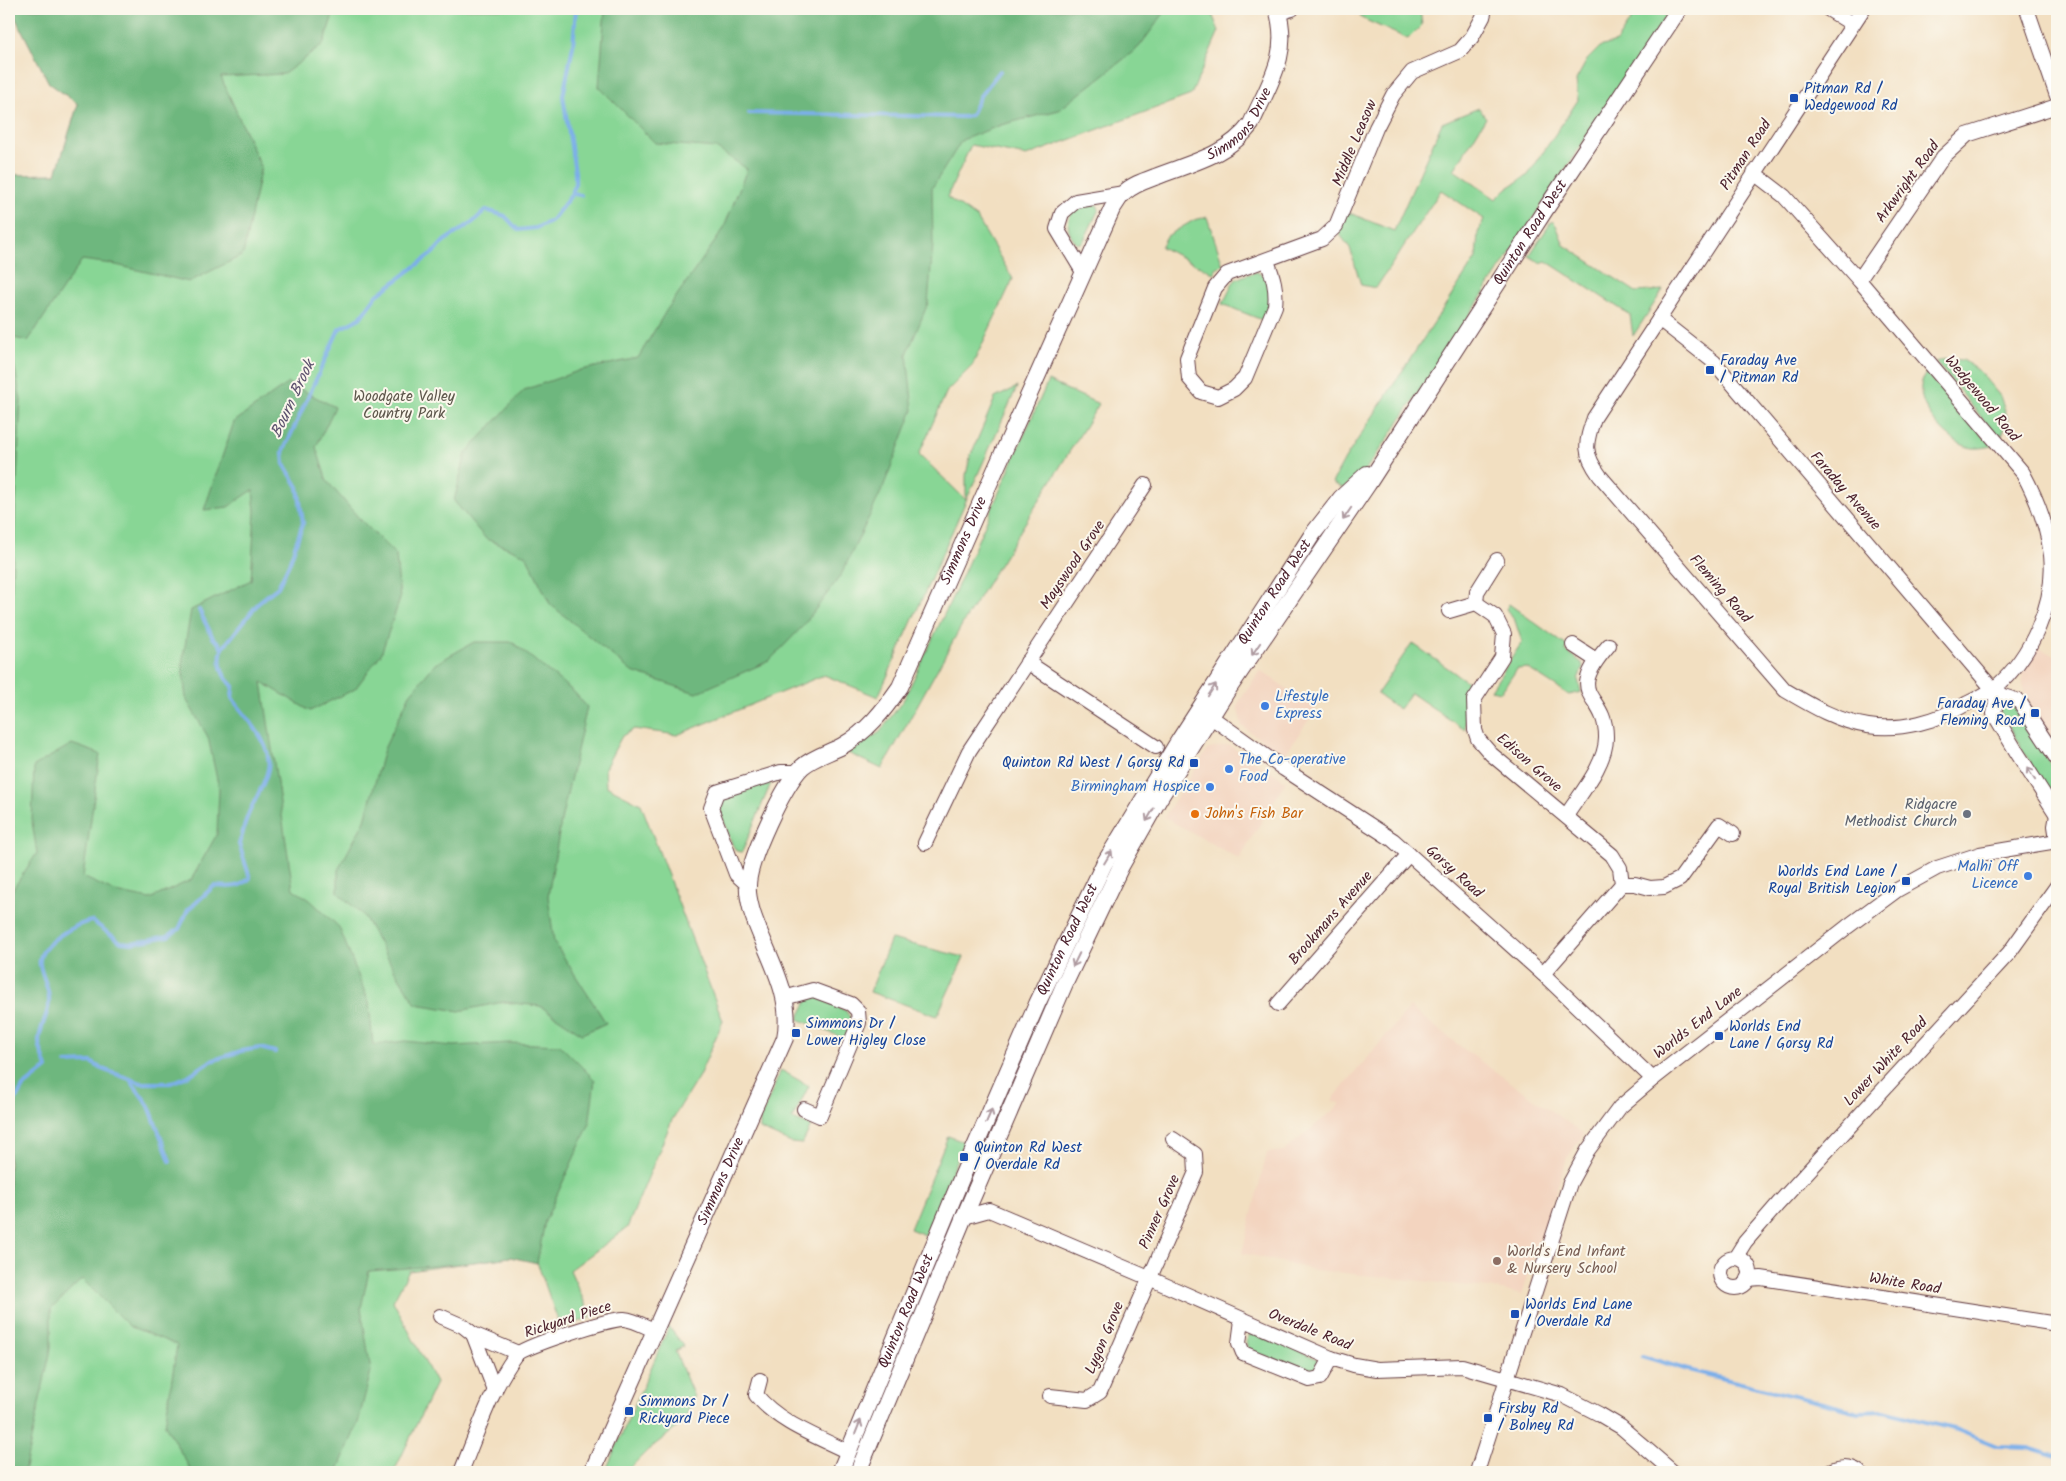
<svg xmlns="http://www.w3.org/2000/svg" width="2066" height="1481" font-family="Kalam,sans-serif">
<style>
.built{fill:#f3d4bf}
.green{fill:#88d695;stroke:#697a60}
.forest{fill:#6eb77e;stroke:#5c6b54}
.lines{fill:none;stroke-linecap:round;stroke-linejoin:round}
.stream{stroke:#7cafe9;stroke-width:4}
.minor-casing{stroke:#633c42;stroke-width:16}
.tertiary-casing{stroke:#633c42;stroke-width:18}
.minor{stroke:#fff;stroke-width:14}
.tertiary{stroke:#fff;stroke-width:16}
.oneway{stroke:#ae9aa0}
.transit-dot{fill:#1a4fb4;stroke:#fbf7ec;stroke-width:2}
.shop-dot{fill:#3f7fe0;stroke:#fbf7ec;stroke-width:2}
.food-dot{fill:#e8710a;stroke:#fbf7ec;stroke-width:2}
.worship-dot{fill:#6b7280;stroke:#fbf7ec;stroke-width:2}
.education-dot{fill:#8d6e63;stroke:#fbf7ec;stroke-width:2}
.labels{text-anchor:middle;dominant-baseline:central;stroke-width:4;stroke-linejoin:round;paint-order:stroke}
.transit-label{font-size:15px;fill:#164399;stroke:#fbf7ec;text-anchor:start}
.street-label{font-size:15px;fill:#4a1f2b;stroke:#fbf7ec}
.park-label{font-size:15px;fill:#5d564b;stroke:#fbf7ec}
.shop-label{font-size:15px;fill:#366cbe;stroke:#fbf7ec;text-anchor:start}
.worship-label{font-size:15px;fill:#5b616d;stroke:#fbf7ec;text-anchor:end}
.food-label{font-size:15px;fill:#c56008;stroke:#fbf7ec;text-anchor:start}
.education-label{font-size:15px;fill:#785e54;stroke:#fbf7ec;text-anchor:start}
.water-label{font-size:16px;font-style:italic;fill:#5c516e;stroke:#fbf7ec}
</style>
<rect width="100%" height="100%" fill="#fbf7ec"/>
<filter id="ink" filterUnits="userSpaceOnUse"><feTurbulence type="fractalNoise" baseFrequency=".02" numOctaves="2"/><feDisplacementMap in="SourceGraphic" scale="10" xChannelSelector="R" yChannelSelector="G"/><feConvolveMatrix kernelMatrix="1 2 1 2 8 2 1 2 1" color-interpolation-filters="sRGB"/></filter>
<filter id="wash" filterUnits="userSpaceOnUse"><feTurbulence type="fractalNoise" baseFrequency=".0096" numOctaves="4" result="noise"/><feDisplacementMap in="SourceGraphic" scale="20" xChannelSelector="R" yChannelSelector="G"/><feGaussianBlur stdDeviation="1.12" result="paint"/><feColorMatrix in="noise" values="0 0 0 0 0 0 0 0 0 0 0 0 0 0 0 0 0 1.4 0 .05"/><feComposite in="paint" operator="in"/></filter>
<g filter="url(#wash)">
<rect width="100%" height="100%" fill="#f2dfc1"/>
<!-- built -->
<g class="built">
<path d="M 2037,647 L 2057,657 L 2057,745 L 2024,694 L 2022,673 Z"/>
<path d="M 1260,670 L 1296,695 L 1322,700 L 1284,756 L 1242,726 L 1237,705 Z"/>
<path d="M 1229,745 L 1286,781 L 1239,859 L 1164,817 L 1208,749 Z"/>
<path d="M 1410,1007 L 1469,1053 L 1584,1134 L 1567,1158 L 1521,1295 L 1498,1289 L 1315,1270 L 1242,1253 L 1267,1153 L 1284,1151 L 1341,1104 L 1332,1100 Z"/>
</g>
<!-- green -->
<g class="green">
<path d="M 11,9 L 1210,9 L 1219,31 L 1191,95 L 1026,156 L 971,145 L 947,197 L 977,218 L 1013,279 L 972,366 L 947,391 L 919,454 L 966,500 L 966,475 L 970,457 L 995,398 L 1017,387 L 878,697 L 824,675 L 677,735 L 634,729 L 622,736 L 605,768 L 606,786 L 641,804 L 723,1021 L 699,1076 L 672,1120 L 627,1228 L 570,1270 L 591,1317 L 561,1329 L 537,1262 L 510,1257 L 409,1271 L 393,1301 L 436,1383 L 394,1472 L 9,1472 L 9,175 L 56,174 L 78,104 L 49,83 Z"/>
<path d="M 1358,9 L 1420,9 L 1422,25 L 1408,39 L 1361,18 Z"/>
<path d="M 1638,9 L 1671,9 L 1389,437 L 1361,476 L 1343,488 L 1332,483 L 1345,459 L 1476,258 L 1478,233 L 1484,219 L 1441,190 L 1376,288 L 1361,285 L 1350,248 L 1338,232 L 1347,212 L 1394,231 L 1442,123 L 1479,108 L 1486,118 L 1454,170 L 1496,199 L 1506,189 L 1528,175 L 1578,100 L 1576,80 L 1587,60 L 1600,47 L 1616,42 Z"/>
<path d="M 1090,204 L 1097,205 L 1099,209 L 1083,242 L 1077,244 C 1067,233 1066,224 1072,210 Z"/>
<path d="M 1207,217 L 1223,265 L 1215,268 L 1215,274 L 1161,247 L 1167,236 L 1194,220 Z"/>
<path d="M 1552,221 L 1556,225 L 1564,245 L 1636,292 L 1663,290 L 1633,336 L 1630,315 L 1546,261 L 1541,263 L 1529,256 Z"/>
<path d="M 1256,272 L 1268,277 L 1272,301 L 1262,320 L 1222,304 C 1237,281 1225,281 1256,272 Z"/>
<path d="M 1945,359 L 1963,360 L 1978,370 L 2000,396 L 2008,419 L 2002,435 L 1995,434 L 1936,362 Z"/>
<path d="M 1926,373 L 1993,446 C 1982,448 1973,450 1963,445 C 1941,435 1908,397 1926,373 Z"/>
<path d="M 1048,381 L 1099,404 L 963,623 L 882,769 L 848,753 L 880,732 L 904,699 L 960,581 Z"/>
<path d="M 1509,604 L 1567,646 L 1565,650 L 1582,663 L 1583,668 L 1578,679 L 1581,692 L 1569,695 L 1527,668 L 1517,669 L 1501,692 L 1491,690 L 1522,642 L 1515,621 L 1506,609 Z"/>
<path d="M 1412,643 L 1472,685 L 1466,703 L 1465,730 L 1411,693 L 1399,709 L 1377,694 Z"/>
<path d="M 1999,701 L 2013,703 L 2057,775 L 2057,802 L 2054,804 L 1999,709 Z"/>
<path d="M 770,781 L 771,783 L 742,852 L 736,851 L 731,842 L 718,805 L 722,797 Z"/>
<path d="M 891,939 L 964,957 L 937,1016 L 870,992 Z"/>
<path d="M 816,996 L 846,1011 L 851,1019 L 845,1039 L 798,1019 L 807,1001 Z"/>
<path d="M 781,1070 L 809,1086 L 792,1119 L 811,1126 L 802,1144 L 791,1143 L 760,1129 L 760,1120 Z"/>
<path d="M 948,1136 L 964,1142 L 925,1235 L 910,1229 Z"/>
<path d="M 669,1327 L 684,1346 L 675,1351 L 694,1397 L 683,1423 L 648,1450 L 626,1472 L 605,1472 Z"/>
<path d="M 1255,1332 L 1318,1359 L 1321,1363 L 1321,1368 L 1313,1375 L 1248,1350 L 1246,1341 L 1250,1334 Z"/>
</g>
<!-- forest -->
<g class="forest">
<path d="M 11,9 L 335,9 L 323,45 L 284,74 L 221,77 L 261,167 L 243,255 L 189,282 L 112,264 L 82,260 L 28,341 L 9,337 L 9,175 L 56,174 L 78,104 L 49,83 Z"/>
<path d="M 605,9 L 1167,9 L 1139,47 L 1059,110 L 1001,125 L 962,140 L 932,188 L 933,244 L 928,303 L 907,354 L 913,410 L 882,490 L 841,575 L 803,626 L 769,661 L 696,693 L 632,672 L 550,604 L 526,555 L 486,539 L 454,501 L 466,453 L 524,390 L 581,370 L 638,358 L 666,311 L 723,230 L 747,169 L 716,148 L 655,143 L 599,87 Z"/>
<path d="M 9,361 L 14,363 L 21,400 L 9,642 Z"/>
<path d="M 288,383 L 335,407 L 316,447 L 327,481 L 358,517 L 396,555 L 400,599 L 381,654 L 355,689 L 310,711 L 262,682 L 293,889 L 310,900 L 339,927 L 369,1003 L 373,1045 L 405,1041 L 453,1046 L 510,1043 L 560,1045 L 595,1080 L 589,1125 L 545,1221 L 537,1263 L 510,1257 L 459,1264 L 369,1271 L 361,1308 L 371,1371 L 358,1423 L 337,1472 L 192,1472 L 165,1425 L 177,1345 L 129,1326 L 82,1279 L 51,1309 L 51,1349 L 24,1472 L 9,1472 L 9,895 L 37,853 L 32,822 L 34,766 L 72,744 L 100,754 L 83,877 L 115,892 L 150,899 L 191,880 L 217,834 L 219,789 L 208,737 L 186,699 L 182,664 L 191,610 L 251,580 L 255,511 L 253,490 L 228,507 L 204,510 L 234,422 Z"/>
<path d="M 474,642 L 512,642 L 574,692 L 587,707 L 562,816 L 548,896 L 554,942 L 606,1023 L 582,1034 L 540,1006 L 503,1002 L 459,1011 L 416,1004 L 393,968 L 364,916 L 338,893 L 338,870 L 365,820 L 384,749 L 410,694 L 435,664 Z"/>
</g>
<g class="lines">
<!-- stream -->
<g class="stream">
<path d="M 749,113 L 966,117 L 971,115 L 980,96 L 1000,71"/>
<path d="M 572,194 L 581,195"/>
<path d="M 199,610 L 213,638 L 219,643 L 222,649"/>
<path d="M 66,1063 L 91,1062 L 102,1069 L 141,1083 L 171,1083 L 188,1076 L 211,1061 L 241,1051 L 260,1048 L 275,1052"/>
<path d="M 131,1081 L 149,1106 L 170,1161"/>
<path d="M 9,1108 L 13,1104 L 23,1087 L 47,1068 C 45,1060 40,1051 39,1042 C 39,1028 48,1016 49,1002 C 50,988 42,978 40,965 C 36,945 76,923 92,921 L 121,942 L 132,943 L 168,936 L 179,929 L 188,910 L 214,886 C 228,887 239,889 250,878 L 239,844 C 243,835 244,824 248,815 C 254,800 265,785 268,769 C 273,743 246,718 232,698 L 233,686 C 221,676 218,664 222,649 L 260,601 L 278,587 L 289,564 L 303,523 L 298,487 L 284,464 L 283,452 L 339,329 L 360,318 L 376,296 L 433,253 L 444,241 L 473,222 L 486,210 L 505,216 L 518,230 L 536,228 L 552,220 L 572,194 L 575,183 L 575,172 L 563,96 L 573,46 L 576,9"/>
<path d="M 1642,1356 L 1688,1370 L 1859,1412 L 1884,1411 L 1957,1430 L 1997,1446 L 2028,1447 L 2057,1456"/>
</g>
</g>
</g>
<g filter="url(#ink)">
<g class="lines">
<!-- minor casing -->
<g class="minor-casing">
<g id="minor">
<path d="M 1828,9 L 1852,24"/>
<path d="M 2027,9 L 2057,96"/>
<path d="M 1278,13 L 1292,9"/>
<path d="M 1754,173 L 1784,196 L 1859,280 L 2023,473 C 2037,499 2047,525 2051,555 C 2056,602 2031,657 1996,687 C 1987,694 1976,699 1966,704 C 1938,721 1901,731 1868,726 C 1837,721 1812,706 1785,690 L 1600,476 C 1583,453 1585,444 1594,418 L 1863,9"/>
<path d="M 1267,261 C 1273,276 1277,289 1275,306 L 1245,378 L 1234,389 L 1218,397 L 1201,392 L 1189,378 L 1187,358 L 1215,288 L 1227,274 L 1322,239 L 1336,226 L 1376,128 L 1393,95 L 1412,72 L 1460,51 L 1472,37 L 1483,17 L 1485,9"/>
<path d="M 1083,272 L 1057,229 L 1062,213 L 1076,201 L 1124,193"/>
<path d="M 1859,280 L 1943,157 L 1967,135 L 2057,106"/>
<path d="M 1659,319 L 1714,362 L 1997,694 L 2019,701 L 2057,759"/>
<path d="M 1476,603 L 1477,592 L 1497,560"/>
<path d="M 1449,611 L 1476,603 L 1495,616 L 1504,634 L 1502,657 L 1474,700 L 1475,730 L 1478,739 L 1491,754 L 1612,855 L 1620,868 L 1622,884 L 1543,974"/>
<path d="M 1573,645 L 1596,660"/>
<path d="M 1027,662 L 1156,747"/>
<path d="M 1997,694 L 1994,714 L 2016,751 L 2057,815"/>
<path d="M 1211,717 L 1284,769 L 1393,840 L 1543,974 L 1653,1079"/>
<path d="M 2057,815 L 2055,826 L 2057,839"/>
<path d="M 1566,816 C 1580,794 1606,764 1606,738 C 1607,691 1561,700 1609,645"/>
<path d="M 925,843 L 969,751 L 1145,485"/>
<path d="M 1622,884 L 1635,884 L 1650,888 L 1664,887 L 1680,879 L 1719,825 L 1733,834"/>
<path d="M 748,885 L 736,874 L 711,808 L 717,792 L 781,772 L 797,772"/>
<path d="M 784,998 L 813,990 L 851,1004 L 858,1011 L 859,1023 L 820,1116 L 804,1109"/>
<path d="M 1278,1004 L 1409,854"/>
<path d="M 964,1217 L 989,1210 L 1149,1278 L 1331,1358 L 1354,1365 L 1377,1369 L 1462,1366 L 1562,1395 L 1599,1414 L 1621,1427 L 1673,1472"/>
<path d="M 1735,1258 L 1745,1242 L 1778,1204 L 2009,953 L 2057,886"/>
<circle cx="1735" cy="1273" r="15"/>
<path d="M 1748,1279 L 1761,1278 L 2057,1324"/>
<path d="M 440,1316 L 463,1326 L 473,1334"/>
<path d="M 1242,1320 L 1239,1343 L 1243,1353 L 1310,1380 L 1320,1378 L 1331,1358"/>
<path d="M 760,1380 L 756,1395 C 779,1423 816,1436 848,1452"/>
<path d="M 495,1391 L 473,1334 L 518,1353"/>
<path d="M 1050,1396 L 1087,1400 L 1100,1392 L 1196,1172 L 1195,1154 L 1173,1139"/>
<path d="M 461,1472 C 477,1433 491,1389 516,1355 C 522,1347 611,1318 624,1319 C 635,1320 646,1327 656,1331"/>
<path d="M 1477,1472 L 1570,1183 L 1588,1150 L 1620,1107 L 1653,1079 L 1847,927 L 1897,890 L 1937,868 L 1980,854 L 2057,841"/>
<path d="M 1828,1472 C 1838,1466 1849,1465 1859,1472"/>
</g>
</g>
<!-- tertiary casing -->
<g class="tertiary-casing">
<g id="tertiary">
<path id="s1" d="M 592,1472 L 785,1038 C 794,993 765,953 752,912 C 750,904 747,894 748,886 C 748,861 784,784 802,767 C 813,757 829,753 842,746 C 867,732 884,710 900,687 L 981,502 L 1112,209 C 1116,204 1119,197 1124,193 C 1132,185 1144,181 1155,177 C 1190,163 1227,156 1251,124 C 1269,83 1291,55 1277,9"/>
<path id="s2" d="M 840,1472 L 961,1179 L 1037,1004 L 1104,864 L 1180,739 L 1312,535 L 1341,498 L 1367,474"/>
<path id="s3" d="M 858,1472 L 964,1217 L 1065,983 L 1121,866 L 1159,799 L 1227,691 L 1368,484 L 1545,210 L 1679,9"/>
</g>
</g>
<!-- minor -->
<use href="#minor" class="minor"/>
<!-- tertiary -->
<use href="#tertiary" class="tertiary"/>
</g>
<!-- one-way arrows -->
<defs><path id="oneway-shaft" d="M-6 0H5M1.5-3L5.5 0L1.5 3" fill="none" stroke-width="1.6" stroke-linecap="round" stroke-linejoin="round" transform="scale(1.25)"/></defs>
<g class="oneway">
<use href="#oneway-shaft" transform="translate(1347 514) rotate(124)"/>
<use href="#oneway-shaft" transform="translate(1256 649) rotate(124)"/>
<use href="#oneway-shaft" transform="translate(1212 690) rotate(-57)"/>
<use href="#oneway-shaft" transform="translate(2031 774) rotate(-123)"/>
<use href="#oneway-shaft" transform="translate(1150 815) rotate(120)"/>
<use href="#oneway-shaft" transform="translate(1108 857) rotate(-59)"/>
<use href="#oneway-shaft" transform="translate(1076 960) rotate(116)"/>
<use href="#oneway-shaft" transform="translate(989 1116) rotate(-67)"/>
<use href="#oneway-shaft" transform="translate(858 1427) rotate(-68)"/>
</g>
</g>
<!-- markers -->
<g class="transit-dot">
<rect x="1789" y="93" width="10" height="10" rx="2.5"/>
<rect x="1705" y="365" width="10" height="10" rx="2.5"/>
<rect x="2030" y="708" width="10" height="10" rx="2.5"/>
<rect x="1189" y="758" width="10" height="10" rx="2.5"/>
<rect x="1901" y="876" width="10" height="10" rx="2.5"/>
<rect x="791" y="1028" width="10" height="10" rx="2.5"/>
<rect x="1714" y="1031" width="10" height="10" rx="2.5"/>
<rect x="959" y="1152" width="10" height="10" rx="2.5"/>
<rect x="1510" y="1309" width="10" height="10" rx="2.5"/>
<rect x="624" y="1406" width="10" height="10" rx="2.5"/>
<rect x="1483" y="1413" width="10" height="10" rx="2.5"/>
</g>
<g class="shop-dot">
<circle cx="1265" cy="706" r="5"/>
<circle cx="1229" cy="769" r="5"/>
<circle cx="1210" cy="787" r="5"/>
<circle cx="2028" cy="876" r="5"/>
</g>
<circle class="food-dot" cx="1195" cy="814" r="5"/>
<circle class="worship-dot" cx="1967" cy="814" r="5"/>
<circle class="education-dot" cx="1497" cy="1261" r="5"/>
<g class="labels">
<!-- transit labels -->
<g class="transit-label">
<text x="1804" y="89">Pitman Rd /<tspan x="1804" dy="17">Wedgewood Rd</tspan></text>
<text x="1720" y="361">Faraday Ave<tspan x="1720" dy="17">/ Pitman Rd</tspan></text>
<text x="2025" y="704" text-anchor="end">Faraday Ave /<tspan x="2025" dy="17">Fleming Road</tspan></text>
<text x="1184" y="763" text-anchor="end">Quinton Rd West / Gorsy Rd</text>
<text x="1896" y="872" text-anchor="end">Worlds End Lane /<tspan x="1896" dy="17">Royal British Legion</tspan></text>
<text x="806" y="1024">Simmons Dr /<tspan x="806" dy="17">Lower Higley Close</tspan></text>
<text x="1729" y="1027">Worlds End<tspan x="1729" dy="17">Lane / Gorsy Rd</tspan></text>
<text x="974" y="1148">Quinton Rd West<tspan x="974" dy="17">/ Overdale Rd</tspan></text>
<text x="1525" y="1305">Worlds End Lane<tspan x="1525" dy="17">/ Overdale Rd</tspan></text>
<text x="639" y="1402">Simmons Dr /<tspan x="639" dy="17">Rickyard Piece</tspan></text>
<text x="1498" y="1409">Firsby Rd<tspan x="1498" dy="17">/ Bolney Rd</tspan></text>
</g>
<!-- street labels -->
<g class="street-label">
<text stroke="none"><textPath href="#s1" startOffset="1576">Simmons Drive</textPath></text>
<text transform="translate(1355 143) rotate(-67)">Middle Leasow</text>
<text transform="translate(1746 155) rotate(-57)">Pitman Road</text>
<text transform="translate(1908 182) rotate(-54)">Arkwright Road</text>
<text stroke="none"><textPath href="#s3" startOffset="1415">Quinton Road West</textPath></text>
<text transform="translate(1982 399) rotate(50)">Wedgewood Road</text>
<text transform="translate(1845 491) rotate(49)">Faraday Avenue</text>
<text stroke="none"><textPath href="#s1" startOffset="1054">Simmons Drive</textPath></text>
<text transform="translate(1073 565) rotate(-56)">Mayswood Grove</text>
<text transform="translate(1720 589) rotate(49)">Fleming Road</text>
<text stroke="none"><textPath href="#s2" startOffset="984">Quinton Road West</textPath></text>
<text transform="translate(1529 763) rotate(41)">Edison Grove</text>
<text transform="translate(1454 872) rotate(42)">Gorsy Road</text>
<text transform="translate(1331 918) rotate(-49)">Brookmans Avenue</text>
<text stroke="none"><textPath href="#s2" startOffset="579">Quinton Road West</textPath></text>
<text transform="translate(1698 1023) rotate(-38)">Worlds End Lane</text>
<text transform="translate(1886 1062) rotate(-47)">Lower White Road</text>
<text stroke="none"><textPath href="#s1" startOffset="318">Simmons Drive</textPath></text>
<text transform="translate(1160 1212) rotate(-66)">Pinner Grove</text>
<text transform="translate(1905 1284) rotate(9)">White Road</text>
<text stroke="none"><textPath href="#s2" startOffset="174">Quinton Road West</textPath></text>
<text transform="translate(568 1320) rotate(-18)">Rickyard Piece</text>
<text transform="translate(1310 1330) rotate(22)">Overdale Road</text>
<text transform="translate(1105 1338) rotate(-67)">Lygon Grove</text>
</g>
<!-- park labels -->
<g class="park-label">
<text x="404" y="397">Woodgate Valley<tspan x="404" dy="17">Country Park</tspan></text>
</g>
<!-- shop labels -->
<g class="shop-label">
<text x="1275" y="697">Lifestyle<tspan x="1275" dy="17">Express</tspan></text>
<text x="1239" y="760">The Co-operative<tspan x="1239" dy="17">Food</tspan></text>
<text x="1200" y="787" text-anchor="end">Birmingham Hospice</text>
<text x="2018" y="867" text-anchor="end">Malhi Off<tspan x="2018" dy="17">Licence</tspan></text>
</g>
<!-- worship labels -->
<g class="worship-label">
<text x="1957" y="805">Ridgacre<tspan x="1957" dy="17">Methodist Church</tspan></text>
</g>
<!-- food labels -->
<g class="food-label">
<text x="1205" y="814">John's Fish Bar</text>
</g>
<!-- education labels -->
<g class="education-label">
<text x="1507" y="1252">World's End Infant<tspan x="1507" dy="17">&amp; Nursery School</tspan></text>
</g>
<!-- water labels -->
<g class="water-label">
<text transform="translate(293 399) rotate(-65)">Bourn Brook</text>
</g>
</g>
<!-- margin -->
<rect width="2066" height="1481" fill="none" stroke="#fbf7ec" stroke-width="30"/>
</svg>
